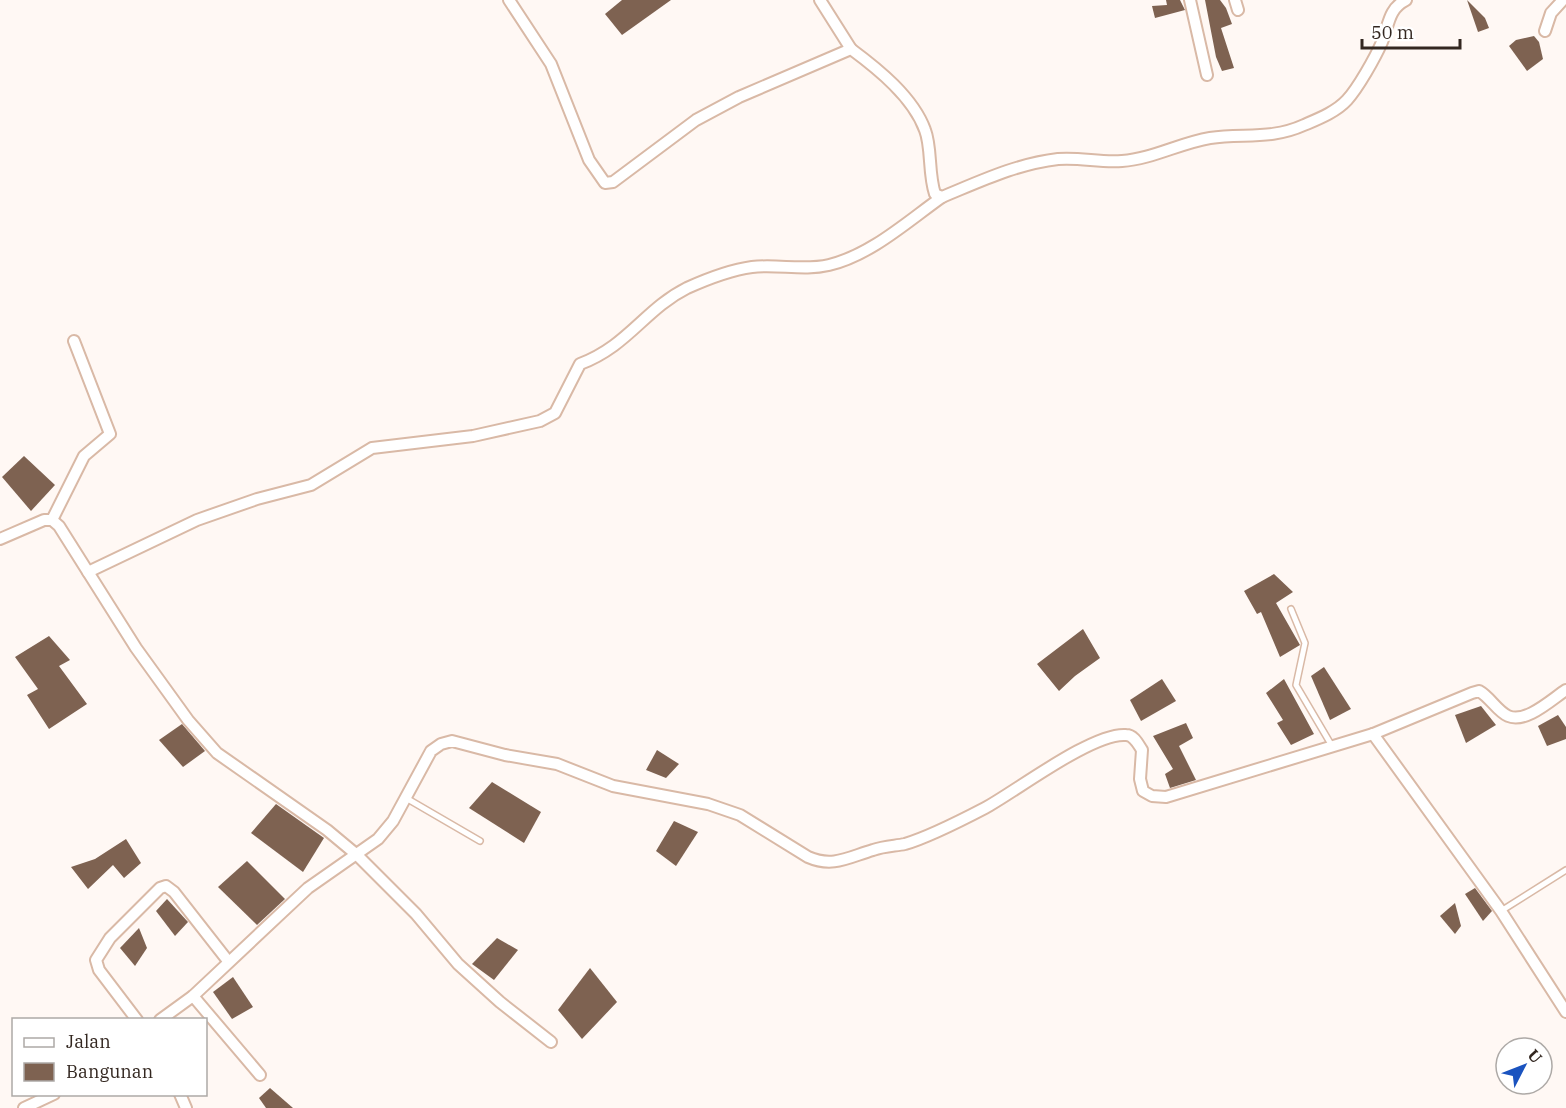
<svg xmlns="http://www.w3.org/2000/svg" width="1566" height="1108" font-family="'IBM Plex Serif',serif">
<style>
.building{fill:#7e6251}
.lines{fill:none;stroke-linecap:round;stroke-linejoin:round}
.service-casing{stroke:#d9b9a6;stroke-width:8}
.minor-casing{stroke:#d9b9a6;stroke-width:14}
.service{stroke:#fff;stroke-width:5}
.minor{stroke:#fff;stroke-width:10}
</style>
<rect width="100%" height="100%" fill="#fff8f4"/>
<!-- building -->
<g class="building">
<path d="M 622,0 L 671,0 L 622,35 L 605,14 Z"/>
<path d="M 1166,0 L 1180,0 L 1185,10 L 1155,18 L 1152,6 L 1167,5 Z"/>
<path d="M 1205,0 L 1220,0 L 1226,8 L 1232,24 L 1221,28 L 1234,68 L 1222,71 L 1216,57 Z"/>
<path d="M 1467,0 L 1485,18 L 1489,28 L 1478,32 Z"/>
<path d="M 1534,36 L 1539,42 L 1543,59 L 1527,71 L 1509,46 L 1516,40 Z"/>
<path d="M 24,456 L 55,485 L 31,511 L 2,477 Z"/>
<path d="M 1274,574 L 1293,592 L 1276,603 L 1300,645 L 1280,657 L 1261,612 L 1257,614 L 1244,591 Z"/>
<path d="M 1083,629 L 1100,658 L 1075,676 L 1059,691 L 1037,664 Z"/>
<path d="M 49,636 L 70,660 L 59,666 L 87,704 L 49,729 L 27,695 L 38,689 L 15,657 Z"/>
<path d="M 1324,667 L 1351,709 L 1330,720 L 1311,676 Z"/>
<path d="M 1162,679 L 1176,701 L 1141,721 L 1130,700 Z"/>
<path d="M 1284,679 L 1314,734 L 1291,745 L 1277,723 L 1283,720 L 1266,693 Z"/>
<path d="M 1481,706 L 1496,725 L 1466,743 L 1455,715 Z"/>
<path d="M 1558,715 L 1566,727 L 1566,739 L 1547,746 L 1538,726 Z"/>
<path d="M 1186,723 L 1193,738 L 1179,746 L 1196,780 L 1170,788 L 1165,774 L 1173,769 L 1153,736 Z"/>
<path d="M 182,724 L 205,751 L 183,767 L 159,740 Z"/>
<path d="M 657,750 L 679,764 L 666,778 L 646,770 Z"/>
<path d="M 492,782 L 541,812 L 524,843 L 469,808 Z"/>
<path d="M 276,804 L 324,838 L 303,872 L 251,833 Z"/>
<path d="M 674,821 L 698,832 L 676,866 L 656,851 Z"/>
<path d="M 126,839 L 141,863 L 124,878 L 113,865 L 88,889 L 71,867 L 95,859 Z"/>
<path d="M 247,861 L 285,899 L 257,925 L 218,887 Z"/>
<path d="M 1475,888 L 1492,911 L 1483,921 L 1465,894 Z"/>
<path d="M 167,899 L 188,922 L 175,936 L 156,911 Z"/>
<path d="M 1455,903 L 1461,926 L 1455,934 L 1440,916 Z"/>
<path d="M 139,928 L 147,948 L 135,966 L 120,948 Z"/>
<path d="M 497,938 L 518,950 L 494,980 L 472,964 Z"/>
<path d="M 590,968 L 617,1002 L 582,1039 L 558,1010 Z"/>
<path d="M 233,977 L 253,1007 L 232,1019 L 213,992 Z"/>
<path d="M 270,1088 L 293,1108 L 266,1108 L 259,1098 Z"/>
</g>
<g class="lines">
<!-- service casing -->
<g class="service-casing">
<g id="service">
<path d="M 1291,609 L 1305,643 L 1296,685 L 1332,746"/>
<path d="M 406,798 L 480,841"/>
<path d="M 1501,911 L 1566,870"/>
</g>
</g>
<!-- minor casing -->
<g class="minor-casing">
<g id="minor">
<path d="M 509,0 L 551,64 L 589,160 L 605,183 L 613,182 L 696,120 L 739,97 L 851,49 C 878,69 913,97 925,130 C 932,148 928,173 935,194 L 942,197 C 981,181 1016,164 1058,159 C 1080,157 1101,163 1122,161 C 1152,159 1180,143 1210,138 C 1243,133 1271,140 1304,125 C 1318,119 1336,112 1347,100 C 1358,88 1375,58 1382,42 C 1389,25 1388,9 1406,0"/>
<path d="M 820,0 L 851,49"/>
<path d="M 1190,0 L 1207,75"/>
<path d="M 1235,0 L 1238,10"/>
<path d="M 1545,31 L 1551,13 L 1563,0"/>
<path d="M 52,520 L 84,456 L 110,434 L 74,341"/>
<path d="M 0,539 L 44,520 L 52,520 L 59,526 L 136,648 L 188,720 L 217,753 L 327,830 L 357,855 L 416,914 L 458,964 L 500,1002 L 551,1042"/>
<path d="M 88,572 L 197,520 L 257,499 L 311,485 L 372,448 L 473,436 L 540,421 L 555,413 L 580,364 C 628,346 645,309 687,288 C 707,279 730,270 752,267 C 778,264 804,271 829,265 C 871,255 908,221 942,197"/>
<path d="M 1373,734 L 1501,911 L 1566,1012"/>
<path d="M 193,996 L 260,1075"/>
<path d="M 137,1020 L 99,970 L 96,960 L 110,938 L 160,888 L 166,886 L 174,892 L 228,961"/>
<path d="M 160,1020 L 193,996 L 308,888 L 378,839 L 393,821 L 431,751 L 441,744 L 452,741 L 505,755 L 557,764 L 613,786 L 708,804 L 740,815 L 808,857 C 833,868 849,857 873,850 C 884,846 895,846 905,844 C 929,837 962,820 985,808 C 1015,792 1093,732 1126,735 C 1134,735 1138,744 1142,750 L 1140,779 L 1143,791 L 1152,796 L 1166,797 L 1373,734 L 1472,693 L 1479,691 C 1490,697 1497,711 1508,716 C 1526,724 1552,699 1566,690"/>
<path d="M 180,1094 L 186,1108"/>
<path d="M 24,1108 L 54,1094"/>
</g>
</g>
<!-- service -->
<use href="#service" class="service"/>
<!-- minor -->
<use href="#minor" class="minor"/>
</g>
<!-- legend -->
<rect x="12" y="1018" width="195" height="78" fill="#ffffff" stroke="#ada9a6" stroke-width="1.5"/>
<rect x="24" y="1038" width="30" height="9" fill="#ffffff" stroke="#ada9a6" stroke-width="1.5"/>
<text x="66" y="1048" font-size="18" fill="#332720">Jalan</text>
<rect x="24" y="1063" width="30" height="18" fill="#7e6251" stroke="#ada9a6" stroke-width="1.5"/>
<text x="66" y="1078" font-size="18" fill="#332720">Bangunan</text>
<!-- north arrow -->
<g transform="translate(1524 1066) rotate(48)"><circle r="28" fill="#ffffff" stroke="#ada9a6" stroke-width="1.5"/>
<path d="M0-4.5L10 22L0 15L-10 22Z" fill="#1a53bf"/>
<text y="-9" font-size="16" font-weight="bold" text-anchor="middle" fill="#332720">U</text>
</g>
<!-- scale -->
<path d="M1362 39v9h98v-9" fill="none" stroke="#332720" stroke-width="3"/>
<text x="1371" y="39" font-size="18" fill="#332720" stroke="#ffffff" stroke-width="4.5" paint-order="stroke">50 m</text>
</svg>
